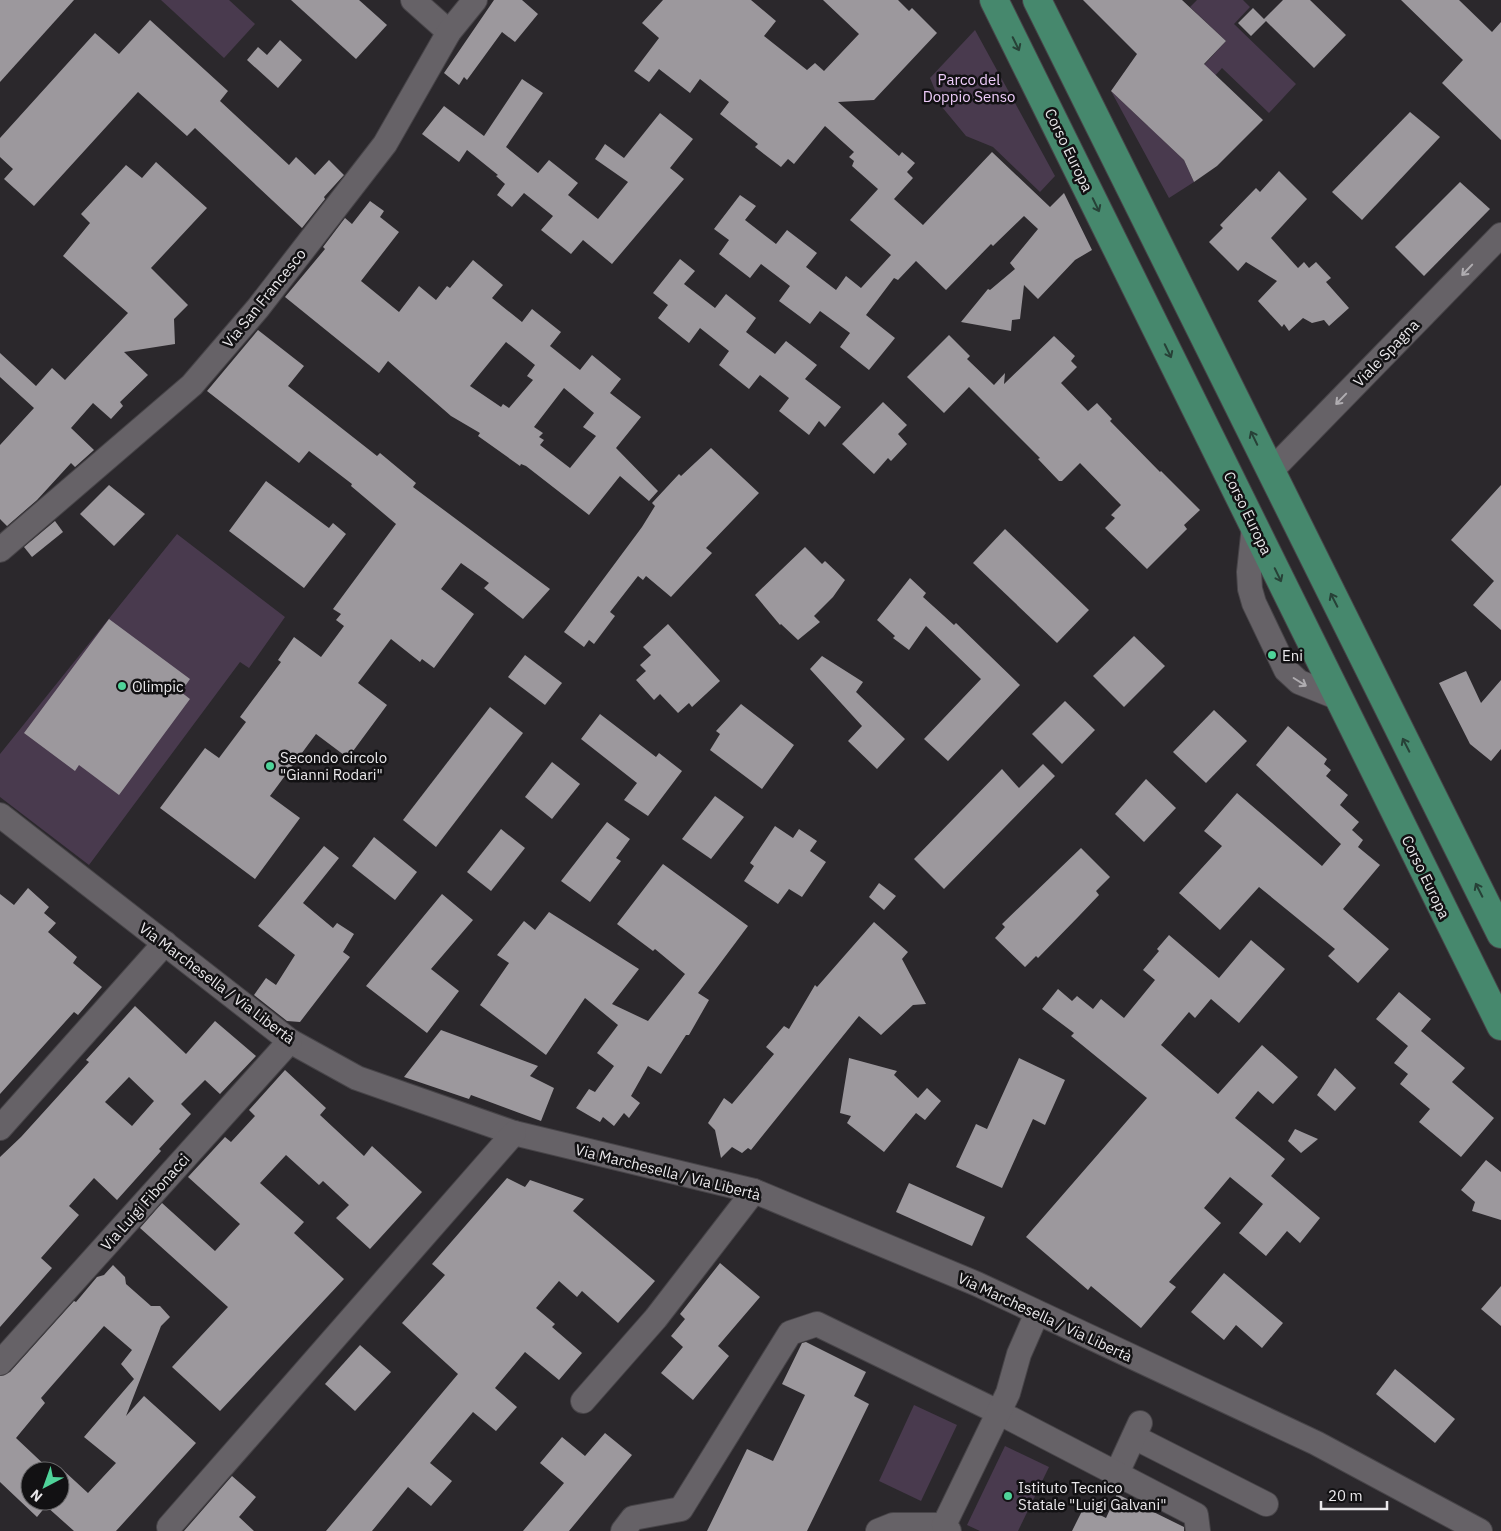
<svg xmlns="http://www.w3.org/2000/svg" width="1501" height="1531" font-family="'IBM Plex Sans',sans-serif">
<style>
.green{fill:#493a4e}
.building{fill:#9c989d;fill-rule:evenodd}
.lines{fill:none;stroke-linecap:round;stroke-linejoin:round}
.minor-casing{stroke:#474448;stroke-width:26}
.major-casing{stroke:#474448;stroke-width:30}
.minor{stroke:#666267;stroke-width:24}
.major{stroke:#46886d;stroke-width:28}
.oneway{stroke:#274137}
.oneway2{stroke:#afacb0}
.poi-dot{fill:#4fd399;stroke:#121113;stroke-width:2}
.labels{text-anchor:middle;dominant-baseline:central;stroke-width:5;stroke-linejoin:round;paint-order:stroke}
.park-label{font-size:15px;fill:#eeccfa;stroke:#121113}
.street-label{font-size:15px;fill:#eae8eb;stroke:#121113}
.poi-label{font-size:15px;fill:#eae8eb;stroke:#121113;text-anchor:start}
</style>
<rect width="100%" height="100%" fill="#2b282c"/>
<!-- green -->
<g class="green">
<path d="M 161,0 L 229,0 L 255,24 L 224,58 Z"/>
<path d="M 1197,0 L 1243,0 L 1250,7 L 1234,24 L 1296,84 L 1269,113 L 1222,68 L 1160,137 L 1184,160 L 1194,182 L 1169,198 L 1111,91 L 1148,126 L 1226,41 L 1190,7 Z"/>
<path d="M 975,30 L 1055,176 L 1040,192 L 993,147 L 966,136 L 942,107 L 930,78 Z"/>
<path d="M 177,534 L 285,617 L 249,668 L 240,662 L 89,865 L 0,797 L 0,754 Z"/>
<path d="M 914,1405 L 957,1425 L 921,1501 L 879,1481 Z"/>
<path d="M 1005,1446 L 1049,1467 L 1018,1531 L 980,1531 L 967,1525 Z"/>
</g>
<!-- building -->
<g class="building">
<path d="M 0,0 L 74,0 L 0,82 Z"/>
<path d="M 291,0 L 359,0 L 387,25 L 356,59 Z"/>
<path d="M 494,0 L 522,0 L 538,14 L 515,42 L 502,32 L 467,80 L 464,77 L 459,85 L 444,73 Z"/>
<path d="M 663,0 L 751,0 L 776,21 L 764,36 L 807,70 L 815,63 L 824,71 L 859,34 L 823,0 L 898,0 L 909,11 L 912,8 L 937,33 L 874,100 L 838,102 L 899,156 L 902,152 L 915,163 L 907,172 L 913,178 L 894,199 L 923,225 L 992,152 L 1050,207 L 1064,193 L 1092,250 L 1075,260 L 1038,299 L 1024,285 L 1020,319 L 1012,320 L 1011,331 L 961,322 L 988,289 L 990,290 L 1015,269 L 1010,263 L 1038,229 L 1024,216 L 993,246 L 991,244 L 946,290 L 916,261 L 898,280 L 894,278 L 866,315 L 895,338 L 869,370 L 840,347 L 850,333 L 820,311 L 810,324 L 779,301 L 790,286 L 761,264 L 750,278 L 719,254 L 729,240 L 714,229 L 740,195 L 756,206 L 745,220 L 776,244 L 787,230 L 817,253 L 806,267 L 836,290 L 846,276 L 861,288 L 891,255 L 850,220 L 878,189 L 852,166 L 854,161 L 849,157 L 854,152 L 825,126 L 794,164 L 788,159 L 781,167 L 755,147 L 758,144 L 720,114 L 729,102 L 700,79 L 690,93 L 659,69 L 649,82 L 634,71 L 659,38 L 642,23 Z"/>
<path d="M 1083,0 L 1182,0 L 1226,41 L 1204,64 L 1263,120 L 1217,166 L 1194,182 L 1184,160 L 1111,91 L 1137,54 Z"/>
<path d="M 1283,0 L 1310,0 L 1346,35 L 1314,68 L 1266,21 L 1251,36 L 1238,23 L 1253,8 L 1264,19 Z"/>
<path d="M 1401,0 L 1459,0 L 1492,32 L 1501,22 L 1501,140 L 1442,83 L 1463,60 Z"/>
<path d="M 150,20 L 228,91 L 220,101 L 289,165 L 296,157 L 315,175 L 329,160 L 344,175 L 324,197 L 325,199 L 302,228 L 195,128 L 187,136 L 138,92 L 34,206 L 4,179 L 13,169 L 0,157 L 0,138 L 95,33 L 119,54 Z"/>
<path d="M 280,40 L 302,60 L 278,88 L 247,60 L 258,47 L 267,55 Z"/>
<path d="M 522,79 L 543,93 L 506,147 L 538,173 L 549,160 L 578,183 L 568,195 L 598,219 L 628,182 L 595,159 L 605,144 L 624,158 L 660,113 L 693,139 L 670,168 L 684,179 L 612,264 L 583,240 L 571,254 L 541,230 L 553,216 L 524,193 L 512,207 L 497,195 L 505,184 L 496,176 L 498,175 L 467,150 L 459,162 L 422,134 L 444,106 L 484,136 Z"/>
<path d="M 1410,112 L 1440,137 L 1362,220 L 1332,192 Z"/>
<path d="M 156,162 L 207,208 L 151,268 L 188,305 L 174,319 L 175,344 L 124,352 L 148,375 L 120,402 L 123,406 L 111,419 L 93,403 L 71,428 L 94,450 L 75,467 L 71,463 L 37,500 L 7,526 L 0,519 L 0,445 L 34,408 L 0,377 L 0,353 L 36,386 L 52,368 L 65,380 L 128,313 L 63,256 L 90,223 L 81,214 L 126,165 L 142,178 Z"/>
<path d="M 1279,171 L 1307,199 L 1271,238 L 1298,268 L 1304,262 L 1309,268 L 1316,262 L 1331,278 L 1326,282 L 1349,308 L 1329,326 L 1324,320 L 1312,323 L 1303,318 L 1289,331 L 1284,324 L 1282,327 L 1258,301 L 1277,281 L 1246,262 L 1238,271 L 1209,242 L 1223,228 L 1220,225 L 1256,188 L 1260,192 Z"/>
<path d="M 1460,182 L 1490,209 L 1424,276 L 1395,247 Z"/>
<path d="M 370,201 L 384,211 L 380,217 L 399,232 L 361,281 L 399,312 L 419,286 L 436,300 L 447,286 L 450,288 L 473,260 L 503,285 L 492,298 L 522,322 L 532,309 L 561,332 L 550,346 L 580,370 L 592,355 L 621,379 L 610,393 L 641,417 L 616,448 L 658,491 L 649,501 L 620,476 L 589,515 L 526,466 L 521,464 L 520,466 L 478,436 L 480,433 L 451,416 L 388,361 L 379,373 L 285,297 L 325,249 L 323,247 L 345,218 L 352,224 ZM 506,342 L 535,365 L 527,376 L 533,380 L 509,408 L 503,404 L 501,407 L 470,386 ZM 564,388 L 594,413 L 583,427 L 596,436 L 570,468 L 540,445 L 544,440 L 539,437 L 543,433 L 534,427 Z"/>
<path d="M 680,259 L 695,271 L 684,284 L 715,308 L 726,294 L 756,318 L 746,332 L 775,354 L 786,341 L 817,365 L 805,379 L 841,407 L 825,427 L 819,421 L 809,435 L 779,411 L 789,398 L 760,375 L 749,389 L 719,365 L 729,351 L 700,328 L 689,343 L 658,318 L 668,305 L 653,293 Z"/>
<path d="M 258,330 L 304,366 L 288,386 L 377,456 L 380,453 L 416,483 L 413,487 L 550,589 L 523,619 L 484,588 L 489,583 L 461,563 L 441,589 L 474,614 L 434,668 L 422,659 L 420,662 L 391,639 L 358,683 L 387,705 L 348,758 L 316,734 L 270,796 L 300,818 L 255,879 L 160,808 L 205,748 L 219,758 L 246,722 L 240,717 L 281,662 L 278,660 L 294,637 L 321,657 L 344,626 L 336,620 L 341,614 L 333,609 L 396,524 L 351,486 L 352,484 L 309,451 L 299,463 L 207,391 Z"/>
<path d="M 949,335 L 970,356 L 967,359 L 994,385 L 1005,373 L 1004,384 L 1054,336 L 1075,356 L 1071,361 L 1077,367 L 1061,383 L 1088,411 L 1097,403 L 1112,419 L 1110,421 L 1160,472 L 1161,471 L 1200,510 L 1184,525 L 1187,529 L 1147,569 L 1105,528 L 1115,518 L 1111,515 L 1121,505 L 1080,463 L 1062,481 L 1059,481 L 1038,459 L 1040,458 L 969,387 L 944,413 L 907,377 Z"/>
<path d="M 883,402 L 907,425 L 898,434 L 907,444 L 891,461 L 888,458 L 874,474 L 842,444 Z"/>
<path d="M 711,448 L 759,493 L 706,548 L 712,553 L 671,597 L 646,576 L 643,580 L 638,576 L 610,612 L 615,616 L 594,644 L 589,640 L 584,647 L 564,632 L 642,527 L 655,506 L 652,503 L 679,474 L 681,476 Z"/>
<path d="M 266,481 L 329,528 L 333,523 L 346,534 L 304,588 L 229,531 Z"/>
<path d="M 109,485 L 145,514 L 114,546 L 80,514 Z"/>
<path d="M 1501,485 L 1501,630 L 1473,605 L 1494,581 L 1451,540 Z"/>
<path d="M 55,521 L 63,532 L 32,557 L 24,547 Z"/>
<path d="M 1005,529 L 1089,610 L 1057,643 L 973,563 Z"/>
<path d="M 805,547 L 822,564 L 825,561 L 845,580 L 833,597 L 814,616 L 820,622 L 798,640 L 781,624 L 780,625 L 755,595 Z"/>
<path d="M 910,578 L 926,593 L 923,597 L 954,625 L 956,623 L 1020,685 L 948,761 L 924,739 L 981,679 L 926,626 L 909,650 L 893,638 L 895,636 L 877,620 Z"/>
<path d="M 109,619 L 190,679 L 181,692 L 190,699 L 119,795 L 79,765 L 75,771 L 24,733 Z"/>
<path d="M 668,624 L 720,681 L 692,707 L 689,703 L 678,713 L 660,694 L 654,700 L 636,680 L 646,671 L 640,665 L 651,655 L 643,647 Z"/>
<path d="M 1134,636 L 1165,666 L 1124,707 L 1093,676 Z"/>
<path d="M 525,655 L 562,683 L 545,705 L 508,677 Z"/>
<path d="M 822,656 L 863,682 L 856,692 L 905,739 L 877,769 L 848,741 L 862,726 L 810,669 Z"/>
<path d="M 1466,671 L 1481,703 L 1501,680 L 1501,749 L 1491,761 L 1470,744 L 1439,683 Z"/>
<path d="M 1065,701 L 1095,730 L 1062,764 L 1032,734 Z"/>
<path d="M 741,704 L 794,745 L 762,789 L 710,750 L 720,734 L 716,731 Z"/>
<path d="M 490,707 L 523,733 L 436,847 L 403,820 Z"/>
<path d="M 1214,710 L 1247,741 L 1206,783 L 1173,752 Z"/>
<path d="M 600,714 L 656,757 L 659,753 L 682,771 L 648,816 L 624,800 L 637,783 L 581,739 Z"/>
<path d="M 1288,726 L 1327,759 L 1324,764 L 1331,770 L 1326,776 L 1348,795 L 1340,805 L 1359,822 L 1352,830 L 1363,840 L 1358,847 L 1380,865 L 1343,909 L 1389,949 L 1358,983 L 1328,956 L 1335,949 L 1259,887 L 1220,930 L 1179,893 L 1222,846 L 1204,831 L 1237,793 L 1322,866 L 1341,844 L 1256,765 Z"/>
<path d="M 552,762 L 580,784 L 552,819 L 525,797 Z"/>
<path d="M 1043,764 L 1055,776 L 944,889 L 914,859 L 1002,769 L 1019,788 Z"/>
<path d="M 1146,779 L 1176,808 L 1144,842 L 1115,814 Z"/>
<path d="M 715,796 L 744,817 L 711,859 L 682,839 Z"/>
<path d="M 607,822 L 630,839 L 616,858 L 621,861 L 590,902 L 561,881 Z"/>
<path d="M 775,826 L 793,838 L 799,829 L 817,841 L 810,851 L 826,862 L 802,897 L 789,889 L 778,904 L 744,881 L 754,866 L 750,863 Z"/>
<path d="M 501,829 L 525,848 L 491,891 L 467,872 Z"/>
<path d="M 374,837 L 417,872 L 395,900 L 352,866 Z"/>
<path d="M 324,846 L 339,858 L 303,903 L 333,928 L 337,923 L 354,934 L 343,952 L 350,957 L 300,1022 L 287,1021 L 254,995 L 266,978 L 276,985 L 295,955 L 258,926 Z"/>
<path d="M 1081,848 L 1110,877 L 1096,891 L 1099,895 L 1079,916 L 1038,958 L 1036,956 L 1025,967 L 995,938 L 1005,927 L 1002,924 Z"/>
<path d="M 663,864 L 748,926 L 698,993 L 709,1000 L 689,1035 L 686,1035 L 661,1074 L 648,1066 L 631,1096 L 640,1103 L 629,1118 L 624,1113 L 614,1126 L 603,1117 L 600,1122 L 576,1108 L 589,1089 L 595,1092 L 614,1066 L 597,1053 L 618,1025 L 585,998 L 546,1055 L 480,1005 L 509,963 L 497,955 L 524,921 L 535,930 L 549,912 L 639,969 L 612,1004 L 648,1021 L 685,974 L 655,949 L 653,951 L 617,924 Z"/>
<path d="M 879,883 L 896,896 L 884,910 L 869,897 Z"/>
<path d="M 28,888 L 49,907 L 44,913 L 56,923 L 48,932 L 77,957 L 73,963 L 102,987 L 78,1015 L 74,1012 L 0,1094 L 0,894 L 14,905 Z"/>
<path d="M 442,894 L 473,920 L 431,969 L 459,991 L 427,1033 L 366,986 Z"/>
<path d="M 874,922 L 908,952 L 902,959 L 926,1004 L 913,1005 L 881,1035 L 859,1016 L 751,1150 L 748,1148 L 742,1153 L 732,1147 L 721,1158 L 715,1130 L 708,1123 L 724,1098 L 732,1104 L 774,1054 L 766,1047 L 784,1026 L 789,1029 L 815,985 L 817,987 Z"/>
<path d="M 1169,935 L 1219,978 L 1251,940 L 1285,969 L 1239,1023 L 1211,999 L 1195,1018 L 1189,1012 L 1161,1045 L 1218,1094 L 1262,1045 L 1298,1077 L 1273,1104 L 1258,1091 L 1235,1118 L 1285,1159 L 1271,1176 L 1320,1218 L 1300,1243 L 1287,1231 L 1266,1256 L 1239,1233 L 1263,1204 L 1230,1177 L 1204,1208 L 1221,1223 L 1169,1282 L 1176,1287 L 1141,1328 L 1091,1286 L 1088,1290 L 1026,1237 L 1147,1098 L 1071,1036 L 1074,1033 L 1042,1009 L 1058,989 L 1072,1001 L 1077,996 L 1093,1009 L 1101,999 L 1124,1018 L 1155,980 L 1143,970 L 1159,951 L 1157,949 Z"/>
<path d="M 1399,992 L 1431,1019 L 1421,1031 L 1465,1068 L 1452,1082 L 1494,1118 L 1461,1157 L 1419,1122 L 1430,1109 L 1400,1084 L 1408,1074 L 1394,1063 L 1408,1046 L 1376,1019 Z"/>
<path d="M 135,1006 L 186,1054 L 215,1021 L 256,1056 L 220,1094 L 205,1080 L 181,1104 L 191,1114 L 159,1149 L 161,1151 L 117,1200 L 94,1178 L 69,1206 L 79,1215 L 41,1258 L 52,1268 L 0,1327 L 0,1157 L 21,1137 L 89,1062 L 86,1060 ZM 129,1077 L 154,1101 L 132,1126 L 105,1102 Z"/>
<path d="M 441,1030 L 538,1066 L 530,1076 L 554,1088 L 541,1121 L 471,1095 L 469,1099 L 404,1077 Z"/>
<path d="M 849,1058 L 897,1071 L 894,1075 L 918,1098 L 927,1088 L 941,1101 L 925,1120 L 916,1113 L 884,1152 L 847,1123 L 851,1116 L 840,1113 Z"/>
<path d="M 1019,1058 L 1065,1080 L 1045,1125 L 1033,1119 L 1002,1188 L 956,1167 L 976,1124 L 987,1129 Z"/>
<path d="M 1335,1068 L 1356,1088 L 1335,1111 L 1317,1095 Z"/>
<path d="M 285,1070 L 326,1108 L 320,1115 L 364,1156 L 372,1146 L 422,1192 L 370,1249 L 336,1218 L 349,1205 L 323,1181 L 319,1185 L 286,1155 L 260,1183 L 304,1222 L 294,1233 L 344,1279 L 220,1411 L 172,1367 L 228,1307 L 140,1228 L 162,1203 L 215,1251 L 240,1224 L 188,1177 L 225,1137 L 231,1142 L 255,1116 L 249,1110 Z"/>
<path d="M 1295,1129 L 1318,1139 L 1301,1153 L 1288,1141 Z"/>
<path d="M 1486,1160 L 1501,1172 L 1501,1220 L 1472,1211 L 1475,1202 L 1461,1190 Z"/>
<path d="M 507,1178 L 525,1187 L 530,1180 L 584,1199 L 573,1211 L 655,1281 L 618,1323 L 582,1291 L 577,1297 L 559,1281 L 536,1308 L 555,1324 L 552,1327 L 582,1353 L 559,1380 L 525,1352 L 495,1388 L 517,1407 L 496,1431 L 473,1412 L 430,1463 L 452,1481 L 431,1506 L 408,1487 L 372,1531 L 326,1531 L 458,1374 L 402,1323 L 445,1275 L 432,1264 Z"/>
<path d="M 909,1183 L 985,1217 L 972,1246 L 896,1212 Z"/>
<path d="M 720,1263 L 760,1297 L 718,1346 L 729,1356 L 693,1400 L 661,1373 L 683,1347 L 671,1336 L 685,1319 L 680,1314 Z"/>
<path d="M 113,1265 L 125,1277 L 126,1284 L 151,1306 L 160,1306 L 170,1317 L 161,1326 L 126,1416 L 144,1396 L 196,1443 L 116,1531 L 74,1531 L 46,1506 L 37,1517 L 0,1482 L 0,1376 L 10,1372 L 74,1301 L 76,1302 L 97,1277 L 104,1275 ZM 104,1326 L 132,1350 L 121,1364 L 134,1379 L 84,1437 L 116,1463 L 88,1493 L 63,1470 L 60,1472 L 60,1501 L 30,1501 L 30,1471 L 51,1471 L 16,1438 L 45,1403 L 41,1398 Z"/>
<path d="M 1224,1273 L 1283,1323 L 1262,1348 L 1236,1325 L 1224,1340 L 1191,1312 Z"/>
<path d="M 1501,1286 L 1501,1326 L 1481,1309 Z"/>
<path d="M 806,1342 L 866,1372 L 854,1396 L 869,1404 L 807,1531 L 707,1531 L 747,1449 L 773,1461 L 805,1395 L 782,1384 L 802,1343 Z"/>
<path d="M 360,1345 L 391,1372 L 355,1411 L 325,1384 Z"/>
<path d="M 1395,1369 L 1455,1419 L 1435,1443 L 1376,1394 Z"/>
<path d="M 605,1433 L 632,1455 L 569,1531 L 523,1531 L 564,1483 L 540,1463 L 562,1437 L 585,1456 Z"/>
<path d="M 232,1476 L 256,1497 L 239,1517 L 254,1531 L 184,1531 Z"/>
<path d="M 1117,1494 L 1184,1527 L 1184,1531 L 1072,1531 L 1084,1507 L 1106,1518 Z"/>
</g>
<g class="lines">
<!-- minor casing -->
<g class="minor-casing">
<g id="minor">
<path d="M 413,0 L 449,32"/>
<path d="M 1270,472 L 1501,235"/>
<path d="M 1254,526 L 1249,572 L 1250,589 L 1254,603 L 1286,670 L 1299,682 L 1339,698"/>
<path d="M 0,550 L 192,385 L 258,308 L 385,144 L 449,32 L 475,0"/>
<path d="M 0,815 L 290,1041 L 357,1078 L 514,1133 L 754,1191 L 977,1284 L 1316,1443 L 1480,1531"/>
<path d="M 0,1128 L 165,943"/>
<path d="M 0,1363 L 290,1041"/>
<path d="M 583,1401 L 656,1318 L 754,1191"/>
<path d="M 1134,1437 L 1266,1504"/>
<path d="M 1117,1473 L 1140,1423"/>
<path d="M 169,1527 L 514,1133"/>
<path d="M 623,1531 L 633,1518 L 681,1509 L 790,1333 L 817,1324 L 998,1412 L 1196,1515 L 1198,1531"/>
<path d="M 878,1531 L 893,1525 L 944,1525"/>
<path d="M 949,1531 L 944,1525 L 1008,1393 L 1019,1354 L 1037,1313"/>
</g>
</g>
<!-- major casing -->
<g class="major-casing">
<g id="major">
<path d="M 994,0 L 1501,1026"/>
<path d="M 1037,0 L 1501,934"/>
</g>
</g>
<!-- minor -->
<use href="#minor" class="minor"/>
<!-- major -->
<use href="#major" class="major"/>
</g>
<!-- one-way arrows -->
<defs><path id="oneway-shaft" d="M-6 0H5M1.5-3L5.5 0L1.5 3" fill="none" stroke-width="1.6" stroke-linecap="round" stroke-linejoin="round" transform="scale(1.25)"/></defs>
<g class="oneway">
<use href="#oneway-shaft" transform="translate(1016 44) rotate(64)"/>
<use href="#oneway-shaft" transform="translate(1096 205) rotate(64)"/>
<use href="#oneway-shaft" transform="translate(1168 351) rotate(64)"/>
<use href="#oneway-shaft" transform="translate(1254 438) rotate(-116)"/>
<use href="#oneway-shaft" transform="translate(1278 575) rotate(64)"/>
<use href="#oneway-shaft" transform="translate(1334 600) rotate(-117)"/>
<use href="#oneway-shaft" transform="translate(1406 745) rotate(-117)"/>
<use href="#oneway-shaft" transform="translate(1479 890) rotate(-117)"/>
</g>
<g class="oneway2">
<use href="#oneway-shaft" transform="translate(1467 270) rotate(134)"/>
<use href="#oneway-shaft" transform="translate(1341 399) rotate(134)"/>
<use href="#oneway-shaft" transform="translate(1300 682) rotate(32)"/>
</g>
<!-- markers -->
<g class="poi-dot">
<circle cx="1272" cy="655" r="5"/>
<circle cx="122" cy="686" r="5"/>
<circle cx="270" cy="766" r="5"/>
<circle cx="1008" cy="1496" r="5"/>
</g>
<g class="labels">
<!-- park labels -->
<g class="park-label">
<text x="969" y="79">Parco del<tspan x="969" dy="17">Doppio Senso</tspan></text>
</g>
<!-- street labels -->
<g class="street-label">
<text transform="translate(1069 150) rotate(64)">Corso Europa</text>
<text transform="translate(264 298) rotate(-51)">Via San Francesco</text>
<text transform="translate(1386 353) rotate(-46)">Viale Spagna</text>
<text transform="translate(1248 513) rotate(64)">Corso Europa</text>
<text transform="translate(1426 877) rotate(64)">Corso Europa</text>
<text transform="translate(217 983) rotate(37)">Via Marchesella / Via Libertà</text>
<text transform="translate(668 1172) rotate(14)">Via Marchesella / Via Libertà</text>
<text transform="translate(145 1202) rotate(-48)">Via Luigi Fibonacci</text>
<text transform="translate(1045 1317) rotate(25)">Via Marchesella / Via Libertà</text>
</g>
<!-- poi labels -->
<g class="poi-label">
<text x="1282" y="655">Eni</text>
<text x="132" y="686">Olimpic</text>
<text x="280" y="757">Secondo circolo<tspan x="280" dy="17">"Gianni Rodari"</tspan></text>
<text x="1018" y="1487">Istituto Tecnico<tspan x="1018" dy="17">Statale "Luigi Galvani"</tspan></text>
</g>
</g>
<!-- north arrow -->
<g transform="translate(45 1486) rotate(221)"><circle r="24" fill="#121113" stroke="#686769"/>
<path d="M0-4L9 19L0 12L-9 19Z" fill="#4fd399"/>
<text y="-8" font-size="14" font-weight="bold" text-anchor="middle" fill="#eae8eb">N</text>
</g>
<!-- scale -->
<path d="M1321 1501v8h66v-8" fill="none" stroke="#eae8eb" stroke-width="2.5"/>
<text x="1328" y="1501" font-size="15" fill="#eae8eb" stroke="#121113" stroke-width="4" paint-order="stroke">20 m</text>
</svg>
